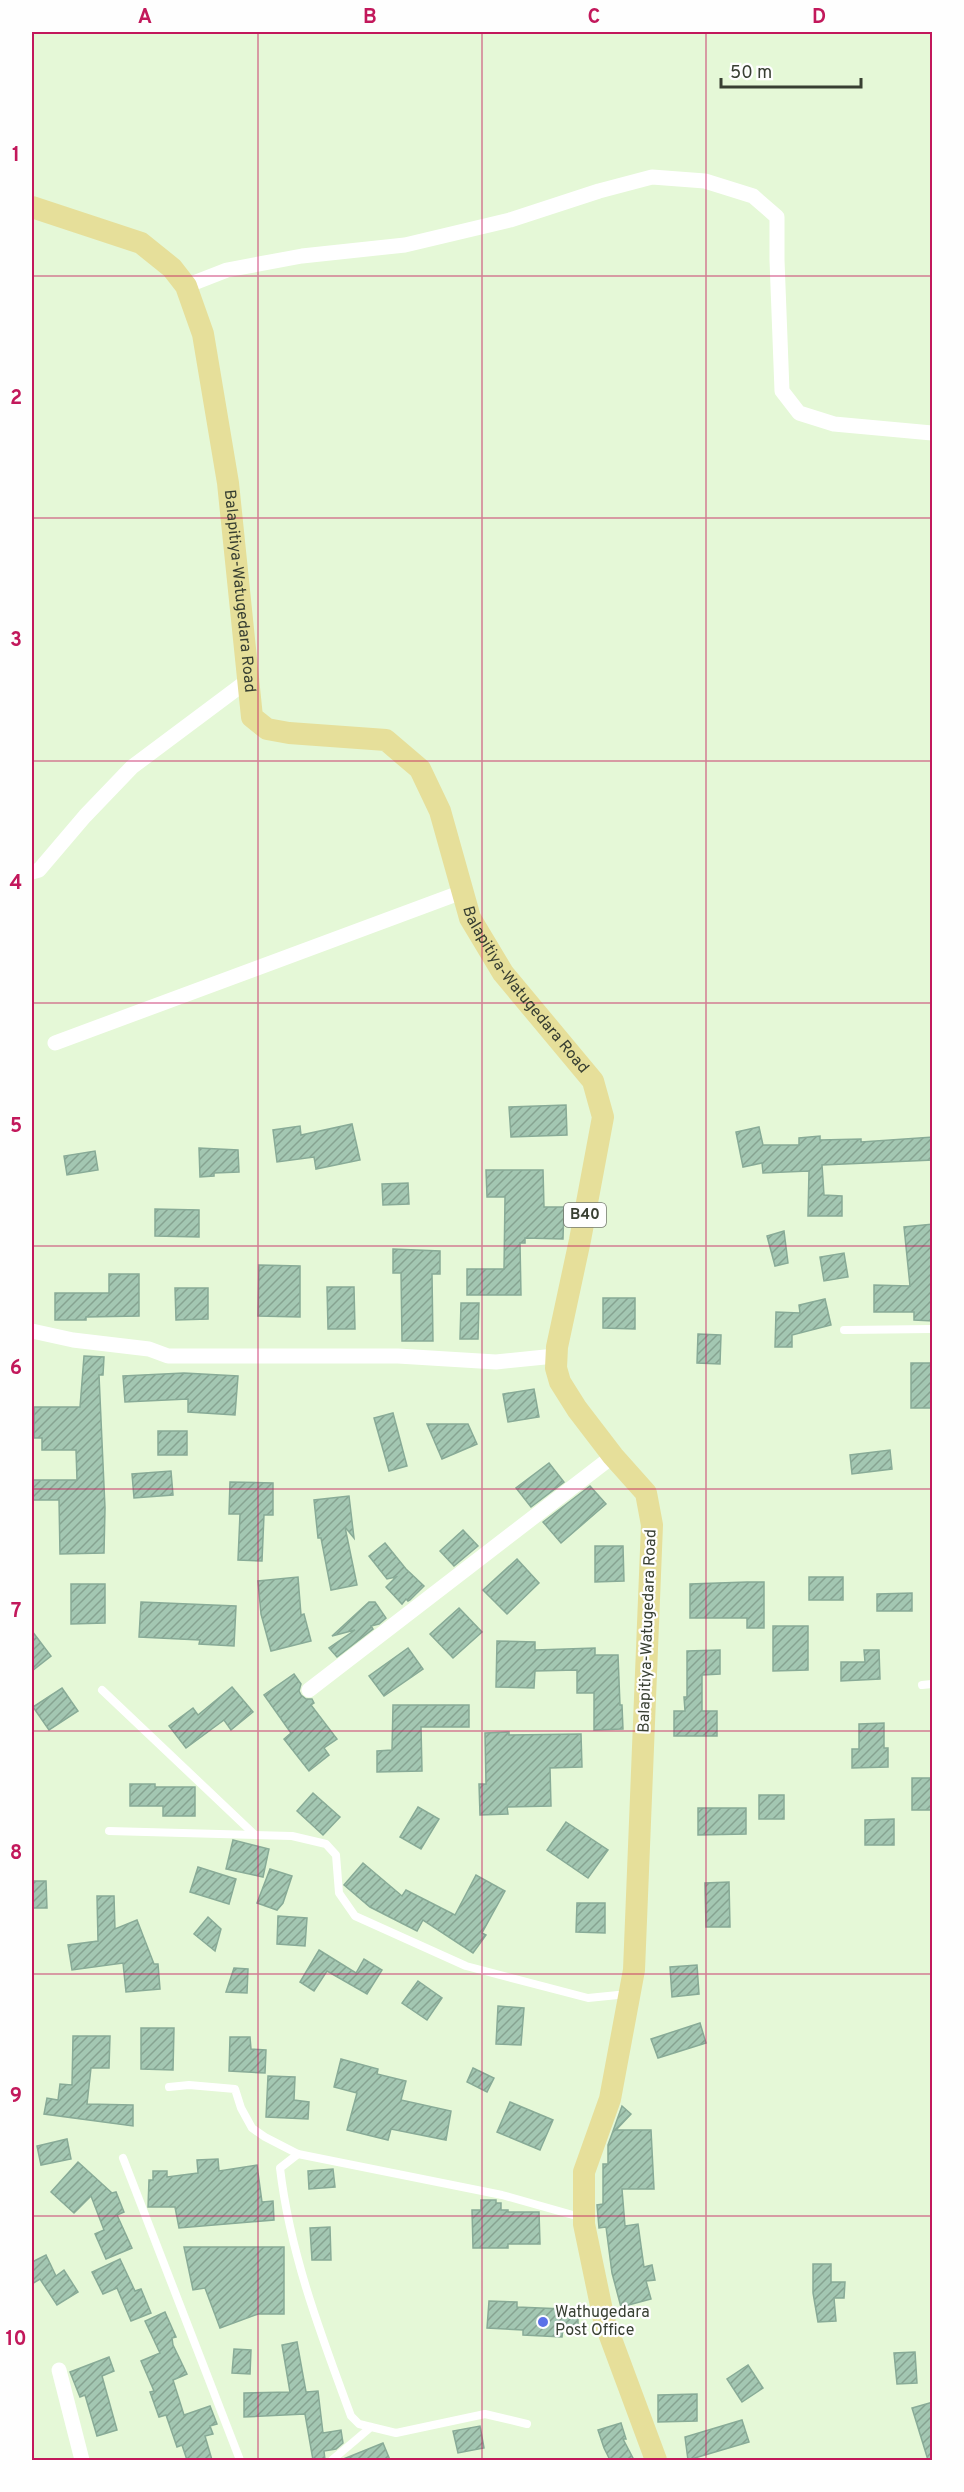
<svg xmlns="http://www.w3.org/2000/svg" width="964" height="2492" font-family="Overpass,sans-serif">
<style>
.building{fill:url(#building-hatch);stroke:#88ab97;stroke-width:1.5}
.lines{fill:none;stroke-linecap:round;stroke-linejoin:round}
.lane{stroke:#fff;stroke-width:8}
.street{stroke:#fff;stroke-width:15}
.primary{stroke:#e6df9a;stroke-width:22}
.grid{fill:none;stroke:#c2185b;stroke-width:1.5;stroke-opacity:0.55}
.poi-dot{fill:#5c71e8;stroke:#fefefe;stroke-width:2}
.labels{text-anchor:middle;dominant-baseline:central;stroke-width:4.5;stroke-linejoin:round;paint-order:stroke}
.shield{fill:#fefefe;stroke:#73786f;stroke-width:1.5}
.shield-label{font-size:15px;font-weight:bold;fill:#383f32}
.street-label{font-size:16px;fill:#383f32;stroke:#fefefe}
.poi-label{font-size:16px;fill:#383f32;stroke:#fefefe;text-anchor:start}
.neatline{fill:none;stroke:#c2185b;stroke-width:2}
.grid-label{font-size:20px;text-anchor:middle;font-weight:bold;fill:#c2185b}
</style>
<defs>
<pattern id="building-hatch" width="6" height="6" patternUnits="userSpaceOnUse" patternTransform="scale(1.5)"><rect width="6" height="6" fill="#a3c7b2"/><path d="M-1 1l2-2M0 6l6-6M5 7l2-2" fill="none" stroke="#86a391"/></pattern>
</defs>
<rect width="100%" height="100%" fill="#e5f8d7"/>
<!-- building -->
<g class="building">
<path d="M 566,1105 L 567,1135 L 511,1137 L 509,1107 Z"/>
<path d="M 352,1124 L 360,1160 L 316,1169 L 314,1157 L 277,1162 L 273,1130 L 300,1126 L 301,1135 Z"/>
<path d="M 759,1127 L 763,1145 L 799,1145 L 799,1138 L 820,1136 L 820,1140 L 861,1139 L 861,1142 L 933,1137 L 933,1160 L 822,1165 L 824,1195 L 842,1196 L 842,1216 L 808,1216 L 809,1171 L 763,1173 L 762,1163 L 743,1167 L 736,1132 Z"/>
<path d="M 199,1148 L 238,1150 L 239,1172 L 214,1173 L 214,1176 L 200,1177 Z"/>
<path d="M 95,1151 L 98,1170 L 67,1175 L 64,1156 Z"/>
<path d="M 486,1170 L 543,1170 L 544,1207 L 564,1207 L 563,1239 L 525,1238 L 525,1243 L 520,1243 L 521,1295 L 467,1295 L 467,1269 L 504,1269 L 505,1197 L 487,1197 Z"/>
<path d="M 408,1183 L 409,1204 L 383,1205 L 382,1184 Z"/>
<path d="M 155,1209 L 199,1210 L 199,1237 L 155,1236 Z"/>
<path d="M 933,1224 L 933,1321 L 914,1320 L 914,1312 L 874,1312 L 874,1285 L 910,1286 L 904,1227 Z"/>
<path d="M 784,1231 L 788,1263 L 775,1266 L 767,1236 Z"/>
<path d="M 393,1249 L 440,1251 L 440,1274 L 432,1274 L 433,1341 L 402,1341 L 401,1273 L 393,1273 Z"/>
<path d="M 844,1253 L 848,1277 L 824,1281 L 820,1257 Z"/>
<path d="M 259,1265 L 300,1266 L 300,1317 L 258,1316 Z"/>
<path d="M 109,1274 L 139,1274 L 139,1316 L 86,1317 L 86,1320 L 55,1320 L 55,1293 L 109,1293 Z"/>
<path d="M 327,1287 L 354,1287 L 355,1329 L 328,1329 Z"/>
<path d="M 175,1288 L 208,1288 L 208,1319 L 176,1320 Z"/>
<path d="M 603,1298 L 635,1298 L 635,1329 L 603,1328 Z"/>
<path d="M 825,1299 L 831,1325 L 792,1335 L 792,1347 L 775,1347 L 776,1312 L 800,1313 L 799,1305 Z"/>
<path d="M 461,1303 L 479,1303 L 478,1339 L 460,1339 Z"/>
<path d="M 698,1334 L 721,1335 L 720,1364 L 697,1363 Z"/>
<path d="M 84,1356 L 104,1357 L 103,1375 L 99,1375 L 105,1508 L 104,1553 L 60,1554 L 59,1500 L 32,1500 L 32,1480 L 77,1480 L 76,1450 L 42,1450 L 42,1438 L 34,1438 L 34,1407 L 80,1407 Z"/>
<rect x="911" y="1363" width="22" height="45"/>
<path d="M 184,1373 L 238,1376 L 235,1415 L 188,1412 L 188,1399 L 125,1402 L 123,1376 Z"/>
<path d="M 534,1389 L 539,1417 L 508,1422 L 503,1394 Z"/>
<path d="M 393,1413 L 407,1466 L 389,1471 L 374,1418 Z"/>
<path d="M 427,1424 L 468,1424 L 477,1444 L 442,1459 Z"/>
<rect x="158" y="1431" width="29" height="24"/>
<path d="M 890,1450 L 892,1469 L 852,1474 L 850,1455 Z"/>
<path d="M 549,1463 L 564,1482 L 531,1507 L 516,1488 Z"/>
<path d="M 171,1471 L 173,1495 L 134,1498 L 132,1474 Z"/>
<path d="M 230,1482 L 273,1483 L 273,1515 L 264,1515 L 262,1561 L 238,1560 L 240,1514 L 229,1514 Z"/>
<path d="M 590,1486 L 606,1504 L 561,1543 L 543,1522 Z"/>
<path d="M 349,1496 L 354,1538 L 345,1527 L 357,1585 L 331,1590 L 321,1538 L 318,1538 L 314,1500 Z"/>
<path d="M 463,1530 L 478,1546 L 454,1566 L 440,1551 Z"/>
<path d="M 385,1543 L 406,1569 L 424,1586 L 410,1600 L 408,1601 L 406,1599 L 402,1604 L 386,1587 L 396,1577 L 387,1579 L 369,1556 Z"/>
<path d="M 595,1546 L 623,1546 L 624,1581 L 595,1582 Z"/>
<path d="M 517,1559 L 539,1583 L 507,1614 L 483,1590 Z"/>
<path d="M 298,1577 L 301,1615 L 304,1614 L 311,1641 L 271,1651 L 261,1614 L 258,1581 Z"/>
<rect x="809" y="1577" width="34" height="23"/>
<path d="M 747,1582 L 764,1582 L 764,1628 L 747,1628 L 747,1618 L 690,1618 L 690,1584 Z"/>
<path d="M 71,1584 L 105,1584 L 105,1623 L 71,1624 Z"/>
<path d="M 912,1593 L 912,1611 L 877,1611 L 877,1594 Z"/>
<path d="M 141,1602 L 236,1606 L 234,1646 L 199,1644 L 200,1640 L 139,1637 Z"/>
<path d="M 369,1602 L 375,1602 L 386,1618 L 379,1624 L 371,1626 L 373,1629 L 337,1657 L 329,1648 L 355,1630 L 332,1636 Z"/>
<path d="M 459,1608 L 482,1632 L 453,1658 L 430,1634 Z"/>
<path d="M 773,1626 L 808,1626 L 808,1670 L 773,1671 Z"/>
<path d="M 32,1631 L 51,1656 L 32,1671 Z"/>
<path d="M 497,1641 L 535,1642 L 535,1650 L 595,1648 L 595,1655 L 618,1655 L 620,1705 L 622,1705 L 623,1729 L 594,1730 L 594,1693 L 577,1693 L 577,1670 L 535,1671 L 534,1688 L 496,1687 Z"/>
<path d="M 408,1648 L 423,1669 L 384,1696 L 369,1676 Z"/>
<path d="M 720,1650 L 720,1674 L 702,1675 L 702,1711 L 717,1711 L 717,1736 L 674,1736 L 674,1711 L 685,1711 L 684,1697 L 687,1697 L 687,1651 Z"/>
<path d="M 864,1650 L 879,1650 L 880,1679 L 841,1681 L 841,1662 L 865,1662 Z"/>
<path d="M 294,1674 L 301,1684 L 299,1691 L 301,1695 L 306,1699 L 312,1699 L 314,1703 L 311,1705 L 337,1739 L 324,1748 L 329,1755 L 309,1771 L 284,1739 L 291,1733 L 264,1695 Z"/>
<path d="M 232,1687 L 253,1712 L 231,1730 L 224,1720 L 186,1748 L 169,1726 L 193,1708 L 198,1715 Z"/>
<path d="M 62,1688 L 78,1711 L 49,1730 L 33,1707 Z"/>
<path d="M 393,1705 L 469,1705 L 469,1727 L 421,1727 L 422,1771 L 377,1772 L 377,1751 L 392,1750 Z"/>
<path d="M 884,1723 L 884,1748 L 888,1748 L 888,1767 L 852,1768 L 852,1749 L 859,1749 L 859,1724 Z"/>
<path d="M 509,1732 L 509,1735 L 581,1734 L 582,1767 L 550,1768 L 551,1806 L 507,1807 L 508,1814 L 480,1815 L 479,1784 L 486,1784 L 485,1733 Z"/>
<rect x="912" y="1778" width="21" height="32"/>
<path d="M 130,1784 L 155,1784 L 155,1787 L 195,1787 L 195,1816 L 163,1816 L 163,1806 L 130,1806 Z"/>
<path d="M 313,1793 L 340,1817 L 323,1835 L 297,1811 Z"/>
<rect x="759" y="1795" width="25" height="24"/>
<path d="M 418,1807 L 439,1819 L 421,1849 L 400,1837 Z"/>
<path d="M 698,1808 L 746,1808 L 746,1834 L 698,1835 Z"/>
<path d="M 894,1819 L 894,1845 L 865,1845 L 865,1820 Z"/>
<path d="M 566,1822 L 608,1850 L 588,1878 L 547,1850 Z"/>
<path d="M 233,1840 L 269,1849 L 263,1877 L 226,1869 Z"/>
<path d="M 363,1863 L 402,1896 L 406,1890 L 455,1915 L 476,1875 L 505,1891 L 482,1933 L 486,1935 L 473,1953 L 423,1920 L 417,1931 L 370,1907 L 344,1885 Z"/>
<path d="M 198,1867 L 236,1879 L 229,1904 L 190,1892 Z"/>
<path d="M 270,1869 L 292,1876 L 283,1903 L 277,1910 L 257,1903 Z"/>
<path d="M 32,1881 L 46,1881 L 47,1908 L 32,1908 Z"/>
<path d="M 729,1882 L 730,1927 L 706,1927 L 705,1883 Z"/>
<path d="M 97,1896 L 114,1896 L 115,1929 L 137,1920 L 154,1964 L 158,1964 L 160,1989 L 126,1992 L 123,1963 L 72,1970 L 68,1945 L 98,1941 Z"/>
<path d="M 577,1903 L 605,1903 L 605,1933 L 576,1932 Z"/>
<path d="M 278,1916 L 307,1918 L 305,1946 L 277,1944 Z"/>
<path d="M 208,1917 L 221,1929 L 215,1951 L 194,1934 Z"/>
<path d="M 319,1950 L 356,1973 L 364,1959 L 382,1970 L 367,1994 L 327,1971 L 314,1991 L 300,1982 Z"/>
<path d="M 697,1965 L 699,1994 L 672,1997 L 670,1967 Z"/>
<path d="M 234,1968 L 248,1969 L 247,1993 L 226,1992 Z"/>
<path d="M 418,1981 L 442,1998 L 427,2020 L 402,2003 Z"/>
<path d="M 498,2006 L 524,2008 L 521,2045 L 496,2044 Z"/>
<path d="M 700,2023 L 706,2043 L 658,2058 L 651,2039 Z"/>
<path d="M 141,2028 L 174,2028 L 173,2070 L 141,2069 Z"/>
<path d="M 73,2036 L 110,2036 L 109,2068 L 91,2068 L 87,2104 L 133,2105 L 133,2126 L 44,2114 L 47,2098 L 58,2100 L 60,2084 L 72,2085 Z"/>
<path d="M 230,2037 L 250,2037 L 251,2049 L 266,2050 L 265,2073 L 229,2071 Z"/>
<path d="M 341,2059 L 378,2069 L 377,2074 L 406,2081 L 401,2100 L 451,2111 L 446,2140 L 391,2129 L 388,2140 L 347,2130 L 357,2093 L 334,2087 Z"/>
<path d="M 473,2068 L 494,2078 L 487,2092 L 467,2082 Z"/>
<path d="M 268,2076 L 295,2077 L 294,2100 L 309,2102 L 308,2119 L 266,2117 Z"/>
<path d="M 510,2102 L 553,2120 L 540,2150 L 497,2132 Z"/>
<path d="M 622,2106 L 631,2114 L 616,2130 L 651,2130 L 654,2189 L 622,2189 L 625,2226 L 638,2224 L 644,2267 L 652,2265 L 655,2280 L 646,2281 L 651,2299 L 621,2307 L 612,2273 L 606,2227 L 599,2228 L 597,2205 L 603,2204 L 603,2164 L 608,2164 L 608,2145 Z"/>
<path d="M 67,2139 L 71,2159 L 41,2165 L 37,2146 Z"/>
<path d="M 218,2159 L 219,2171 L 257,2165 L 262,2202 L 273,2201 L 274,2220 L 179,2228 L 175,2207 L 148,2207 L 149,2180 L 153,2180 L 153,2171 L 167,2171 L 167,2177 L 198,2173 L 197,2160 Z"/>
<path d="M 78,2162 L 112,2193 L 116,2192 L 124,2212 L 117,2215 L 132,2248 L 106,2259 L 95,2234 L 104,2230 L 91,2196 L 74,2213 L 51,2192 Z"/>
<path d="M 333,2169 L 335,2187 L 309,2189 L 308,2171 Z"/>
<path d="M 481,2200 L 496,2200 L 496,2203 L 501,2203 L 501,2210 L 508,2210 L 508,2212 L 539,2212 L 540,2244 L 508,2244 L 508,2248 L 473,2248 L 472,2210 L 481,2210 Z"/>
<path d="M 330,2227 L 331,2260 L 312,2260 L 310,2228 Z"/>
<path d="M 184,2247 L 284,2247 L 284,2314 L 258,2314 L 220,2328 L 205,2288 L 193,2290 Z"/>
<path d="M 46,2255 L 56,2276 L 64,2270 L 78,2292 L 57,2305 L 40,2279 L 32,2284 L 32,2262 Z"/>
<path d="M 120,2259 L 135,2291 L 141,2289 L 151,2313 L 131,2321 L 117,2288 L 103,2294 L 92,2272 Z"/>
<path d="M 813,2264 L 831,2264 L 831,2282 L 845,2282 L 844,2298 L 834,2298 L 836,2321 L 818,2322 L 813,2293 Z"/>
<path d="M 489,2301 L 517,2302 L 517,2307 L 564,2309 L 564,2313 L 578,2314 L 578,2329 L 563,2328 L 562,2337 L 523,2335 L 523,2330 L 487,2328 Z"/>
<path d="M 165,2312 L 176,2337 L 172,2338 L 173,2345 L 187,2374 L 173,2380 L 184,2415 L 210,2406 L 217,2424 L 210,2426 L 213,2434 L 205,2436 L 212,2460 L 187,2460 L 182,2445 L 177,2447 L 166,2415 L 159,2417 L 150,2392 L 154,2391 L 141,2361 L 160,2353 L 145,2321 Z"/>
<path d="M 297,2342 L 306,2392 L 318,2391 L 323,2433 L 341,2430 L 343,2443 L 336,2449 L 324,2451 L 325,2460 L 313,2460 L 305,2414 L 244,2417 L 244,2393 L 290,2392 L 282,2345 Z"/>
<path d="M 234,2349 L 251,2350 L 250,2374 L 232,2373 Z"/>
<path d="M 915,2352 L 917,2383 L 897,2384 L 894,2353 Z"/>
<path d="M 109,2357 L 114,2371 L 102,2376 L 117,2430 L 97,2436 L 85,2395 L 80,2397 L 70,2372 Z"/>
<path d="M 748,2365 L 763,2388 L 742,2402 L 727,2379 Z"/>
<path d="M 697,2394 L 697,2421 L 658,2422 L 658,2395 Z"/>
<path d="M 933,2402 L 933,2460 L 928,2460 L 912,2408 Z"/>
<path d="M 742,2420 L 749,2442 L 688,2460 L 685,2437 Z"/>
<path d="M 621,2423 L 626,2439 L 623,2439 L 634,2460 L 610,2460 L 604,2448 L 598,2430 Z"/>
<path d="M 480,2426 L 484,2448 L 458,2453 L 453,2431 Z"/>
<path d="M 383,2443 L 390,2460 L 341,2460 Z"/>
</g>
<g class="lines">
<!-- lane -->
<g class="lane">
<path d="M 844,1330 L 932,1329"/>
<path d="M 922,1685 L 932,1684"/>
<path d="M 102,1690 L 255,1835"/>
<path d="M 109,1831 L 292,1836 L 326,1844 L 336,1855 L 339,1893 L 355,1916 L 466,1966 L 588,1998 L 628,1994"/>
<path d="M 169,2087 L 189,2085 L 235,2089 L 241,2108 L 252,2128 L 265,2137 L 298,2154 L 502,2195 L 580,2217"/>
<path d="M 298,2154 L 280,2168 C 290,2254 321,2335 351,2416 L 359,2424 L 396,2433 L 485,2414 L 527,2424"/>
<path d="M 123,2158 L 240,2460"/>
<path d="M 332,2460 L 371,2427"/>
</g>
<!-- street -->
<g class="street">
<path d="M 186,286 L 227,270 L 302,256 L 405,245 L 510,220 L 599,191 L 652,177 L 705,181 L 753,196 L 777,217 L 777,260 L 782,391 L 799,413 L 834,424 L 932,433"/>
<path d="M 32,872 L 39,870 L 85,816 L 132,767 L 247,681"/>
<path d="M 55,1043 L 462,892"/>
<path d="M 32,1331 L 73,1340 L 149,1349 L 168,1356 L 398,1356 L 496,1362 L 555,1356"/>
<path d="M 309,1690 L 613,1456"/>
<path d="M 59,2370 L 82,2460"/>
</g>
<!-- primary -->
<path class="primary" id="s1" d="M 32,207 L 141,243 L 172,268 L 186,286 L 203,334 L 228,483 L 252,717 L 267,729 L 289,733 L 386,740 L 420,769 L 440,811 L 470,918 L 503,973 L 593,1081 L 603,1117 L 580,1240 L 557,1347 L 556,1368 L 560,1382 L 577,1409 L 613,1456 L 646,1493 L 652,1525 L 634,1970 L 610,2099 L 584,2172 L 584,2224 L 604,2320 L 656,2460"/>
</g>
<!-- grid -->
<path class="grid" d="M 258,32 L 258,2460M 482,32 L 482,2460M 706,32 L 706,2460M 32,276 L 932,276M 32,518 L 932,518M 32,761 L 932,761M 32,1003 L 932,1003M 32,1246 L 932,1246M 32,1489 L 932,1489M 32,1731 L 932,1731M 32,1974 L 932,1974M 32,2216 L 932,2216"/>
<!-- markers -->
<circle class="poi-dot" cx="543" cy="2322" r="6"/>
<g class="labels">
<!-- shield labels -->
<rect class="shield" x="564" y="1203" width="42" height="24" rx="4.5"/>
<g class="shield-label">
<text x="585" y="1215">B40</text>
</g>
<!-- street labels -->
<g class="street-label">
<text stroke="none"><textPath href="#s1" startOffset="488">Balapitiya-Watugedara Road</textPath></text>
<text stroke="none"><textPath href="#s1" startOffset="1046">Balapitiya-Watugedara Road</textPath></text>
<text transform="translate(648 1631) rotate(-88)">Balapitiya-Watugedara Road</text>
</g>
<!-- poi labels -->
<g class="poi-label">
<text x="555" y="2313">Wathugedara<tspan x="555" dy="18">Post Office</tspan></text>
</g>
</g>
<!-- border -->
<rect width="964" height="2492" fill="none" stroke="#fefefe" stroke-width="66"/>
<!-- scale -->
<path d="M721 78v9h140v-9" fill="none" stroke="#383f32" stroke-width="3"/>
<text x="730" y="78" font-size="18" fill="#383f32" stroke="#fefefe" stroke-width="4.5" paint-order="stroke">50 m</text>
<rect x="33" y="33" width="898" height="2426" class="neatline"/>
<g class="grid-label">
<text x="145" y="23">A</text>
<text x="370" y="23">B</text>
<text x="594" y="23">C</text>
<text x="819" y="23">D</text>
<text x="16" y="161">1</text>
<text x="16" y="404">2</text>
<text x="16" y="646">3</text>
<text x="16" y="889">4</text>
<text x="16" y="1132">5</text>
<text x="16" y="1374">6</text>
<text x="16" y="1617">7</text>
<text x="16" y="1859">8</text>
<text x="16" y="2102">9</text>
<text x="16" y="2345">10</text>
</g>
</svg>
